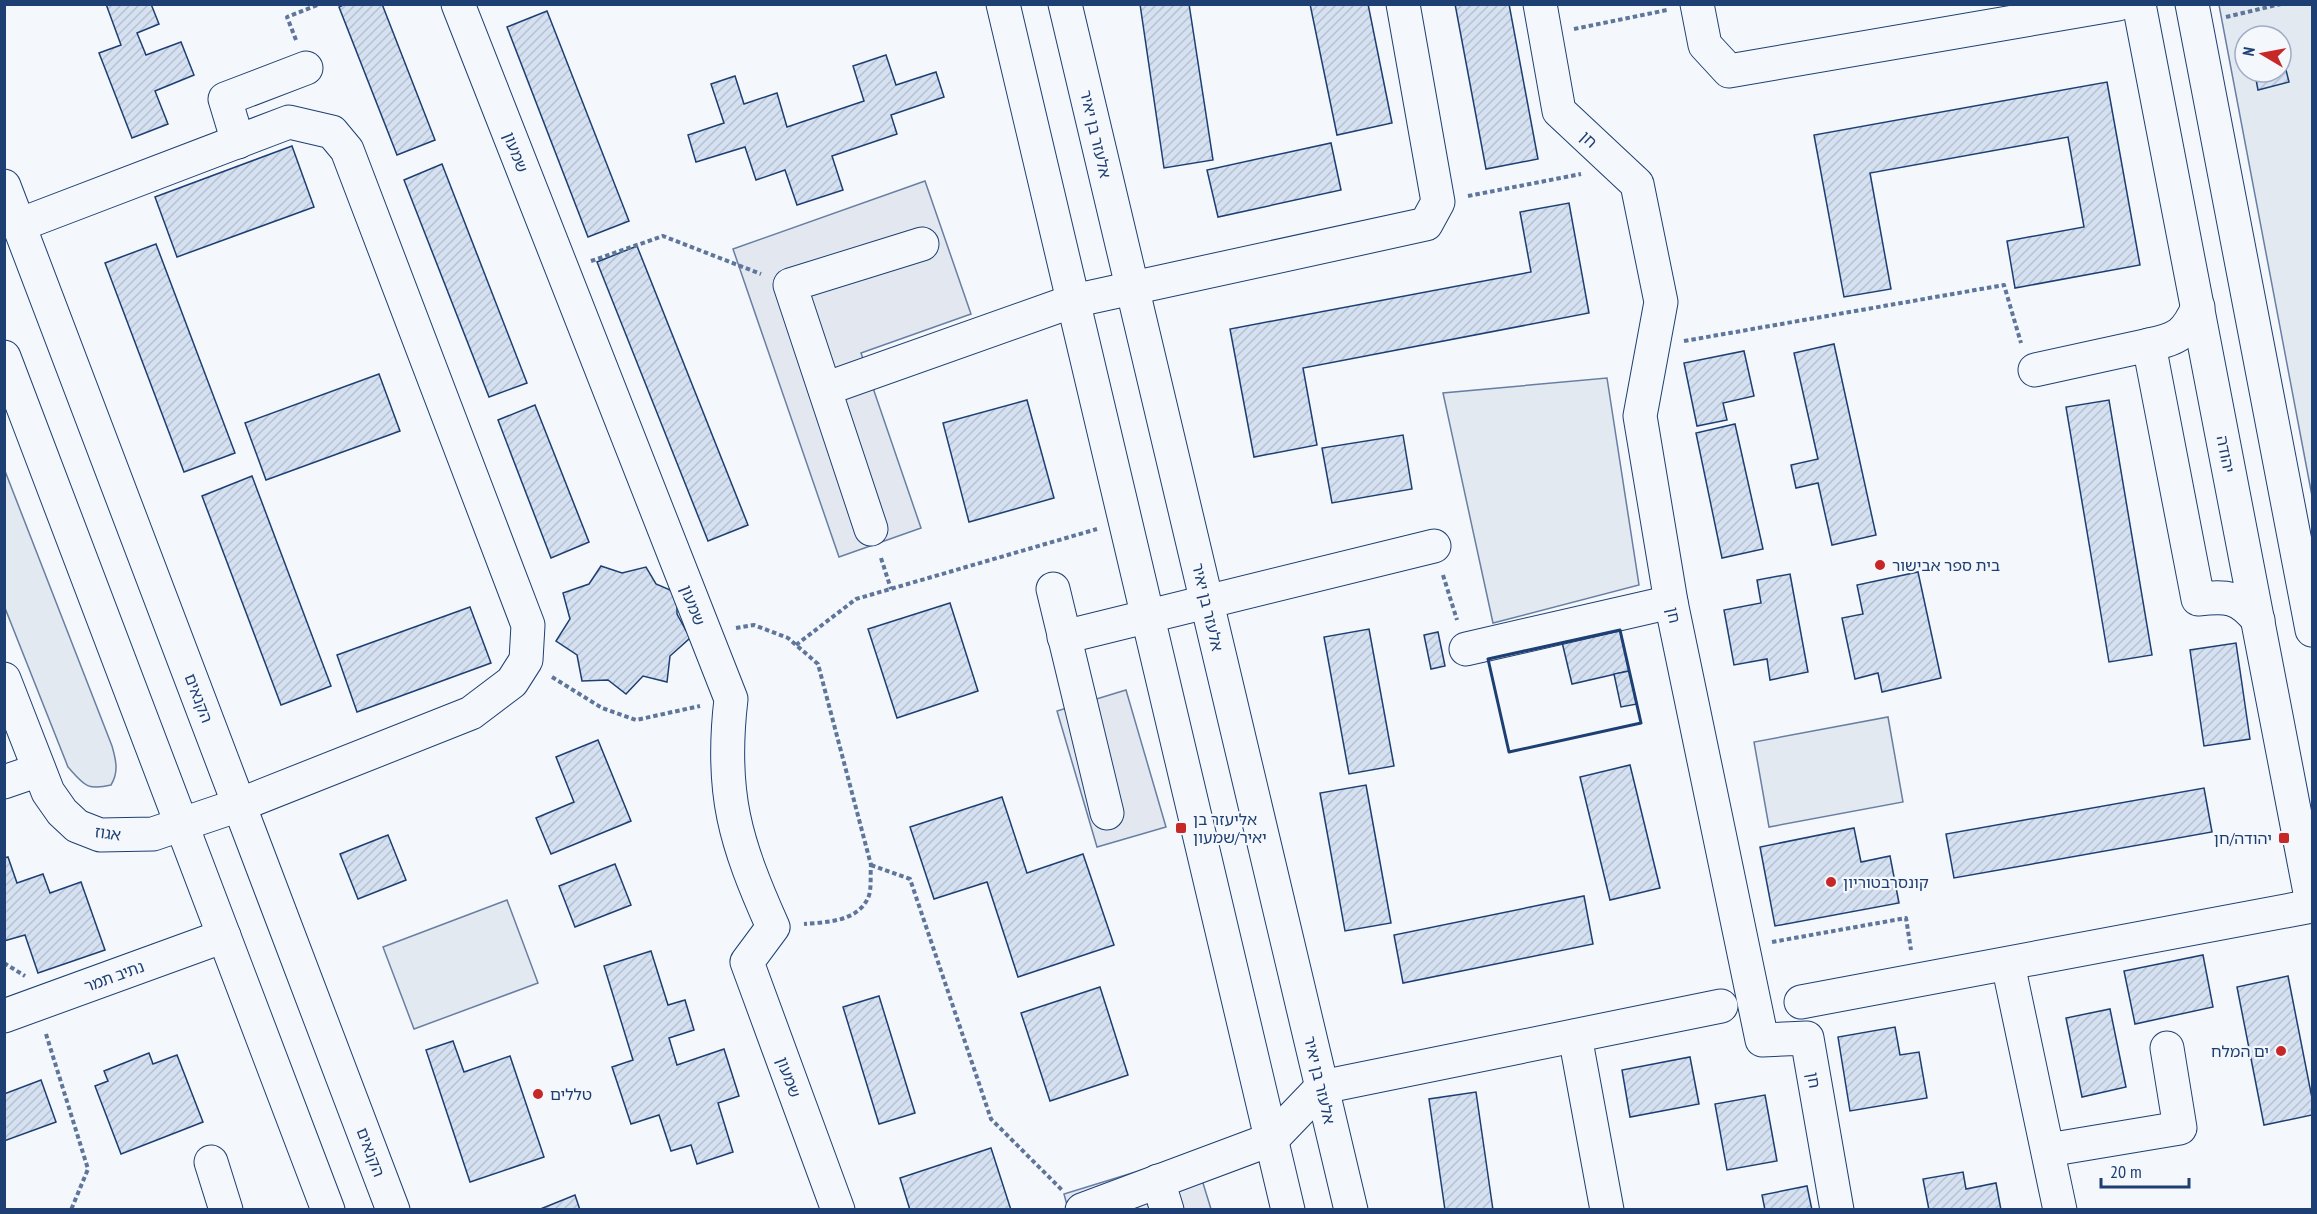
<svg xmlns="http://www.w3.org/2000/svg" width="2317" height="1214" font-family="'PT Sans Narrow','Noto Sans Hebrew',sans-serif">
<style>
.park{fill:#e3e9f0;stroke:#687fa3;stroke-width:1.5;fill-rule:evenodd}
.parking{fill:#e3e8f0;stroke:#687fa3;stroke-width:1.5}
.building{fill:url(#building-hatch);stroke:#1d3f73;stroke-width:1.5}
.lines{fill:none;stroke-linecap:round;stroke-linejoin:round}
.minor-casing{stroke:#1d3f73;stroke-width:35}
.major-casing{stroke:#1d3f73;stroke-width:35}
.path{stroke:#5e769c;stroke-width:4;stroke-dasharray:4.5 3;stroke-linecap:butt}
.minor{stroke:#f4f7fb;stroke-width:33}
.major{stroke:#f4f7fb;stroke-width:33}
.wall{stroke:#1d3f73;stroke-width:3}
.poi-dot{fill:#c62828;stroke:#f4f7fb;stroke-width:2}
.labels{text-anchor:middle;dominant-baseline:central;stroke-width:4.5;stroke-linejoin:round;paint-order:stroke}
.street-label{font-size:16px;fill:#1d3f73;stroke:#f4f7fb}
.poi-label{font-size:16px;fill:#1d3f73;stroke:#f4f7fb;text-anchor:start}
</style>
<defs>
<pattern id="building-hatch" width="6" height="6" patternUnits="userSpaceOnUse" patternTransform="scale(1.5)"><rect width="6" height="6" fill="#d5e0f0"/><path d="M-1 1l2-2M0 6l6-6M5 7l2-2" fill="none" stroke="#b6c1d1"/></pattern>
</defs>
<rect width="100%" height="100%" fill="#f4f7fb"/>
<!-- park -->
<g class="park">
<path d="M 2219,5 L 2312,5 L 2312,496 ZM 2245,36 L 2281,36 L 2281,72 L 2245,72 Z"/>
<path d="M 1607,378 L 1639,585 L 1493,623 L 1443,393 Z"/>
<path d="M 5,471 L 112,746 C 116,760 119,772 111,785 C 87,791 84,785 68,767 L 5,608 Z"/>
<path d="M 1888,717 L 1903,802 L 1769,827 L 1754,742 Z"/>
<path d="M 507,900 L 538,983 L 414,1029 L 383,947 Z"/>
</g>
<!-- parking -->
<g class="parking">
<path d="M 925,181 L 971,314 L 861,353 L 921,528 L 839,557 L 733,249 Z"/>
<path d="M 1126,690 L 1166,827 L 1097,847 L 1057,711 Z"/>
<path d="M 1194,1154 L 1211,1209 L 1068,1209 L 1064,1194 Z"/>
</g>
<!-- building -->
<g class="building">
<path d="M 106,4 L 151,4 L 159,24 L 137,33 L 146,55 L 181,42 L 194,75 L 155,91 L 168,124 L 132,138 L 99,53 L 121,45 Z"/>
<path d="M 345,4 L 382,4 L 435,140 L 397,155 L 339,7 Z"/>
<path d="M 1140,4 L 1189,4 L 1213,160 L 1164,168 Z"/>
<path d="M 1310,4 L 1368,4 L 1392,123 L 1337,135 Z"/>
<path d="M 1455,4 L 1509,4 L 1538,159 L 1486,169 Z"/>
<path d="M 547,11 L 629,221 L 588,237 L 507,27 Z"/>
<path d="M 2281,50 L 2289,82 L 2258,90 L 2255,74 L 2248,76 L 2247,72 L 2281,72 Z"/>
<path d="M 886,55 L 896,85 L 936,72 L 944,97 L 891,115 L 897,134 L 832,156 L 843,190 L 797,205 L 785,170 L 756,180 L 745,147 L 696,162 L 688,135 L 724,123 L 711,84 L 735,76 L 744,104 L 777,93 L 787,127 L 864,101 L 853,66 Z"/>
<path d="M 2107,82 L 2140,265 L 2015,288 L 2007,241 L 2084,227 L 2068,137 L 1870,173 L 1891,289 L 1844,297 L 1814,135 Z"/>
<path d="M 1331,143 L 1341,190 L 1218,217 L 1207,170 Z"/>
<path d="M 292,146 L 314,207 L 177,257 L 155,197 Z"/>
<path d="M 442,164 L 527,383 L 489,397 L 404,180 Z"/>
<path d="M 1569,203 L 1589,313 L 1303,368 L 1317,445 L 1254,457 L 1230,329 L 1531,272 L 1520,212 Z"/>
<path d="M 156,244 L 235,453 L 184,472 L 105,263 Z"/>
<path d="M 637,246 L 748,525 L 708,541 L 597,262 Z"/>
<path d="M 1834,344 L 1876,535 L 1832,545 L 1818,483 L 1796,488 L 1791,465 L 1818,459 L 1794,353 Z"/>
<path d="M 1744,351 L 1754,396 L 1723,403 L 1727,420 L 1697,426 L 1684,363 Z"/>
<path d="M 379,374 L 400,431 L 266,480 L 245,423 Z"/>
<path d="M 1027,400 L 1054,498 L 969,522 L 943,423 Z"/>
<path d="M 2109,400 L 2152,655 L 2109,662 L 2066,407 Z"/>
<path d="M 535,405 L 589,542 L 551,558 L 498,420 Z"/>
<path d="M 1735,424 L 1763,549 L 1722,558 L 1696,433 Z"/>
<path d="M 1403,435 L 1412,489 L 1332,503 L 1322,448 Z"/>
<path d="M 252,476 L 331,686 L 281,705 L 202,496 Z"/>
<path d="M 601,566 L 622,573 L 646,567 L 656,584 L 677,593 L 677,614 L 690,638 L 670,656 L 667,682 L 643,676 L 626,694 L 608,680 L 582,681 L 577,655 L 556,641 L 570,619 L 563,593 L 589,584 Z"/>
<path d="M 1918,572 L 1941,678 L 1882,692 L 1878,673 L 1855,679 L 1842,618 L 1863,614 L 1857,585 Z"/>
<path d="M 1790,574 L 1808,672 L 1770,680 L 1767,659 L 1734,665 L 1724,610 L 1761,603 L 1757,580 Z"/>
<path d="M 950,603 L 978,691 L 897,718 L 868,629 Z"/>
<path d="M 470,607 L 491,663 L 357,712 L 337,655 Z"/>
<path d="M 1369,629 L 1394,766 L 1349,774 L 1324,637 Z"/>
<path d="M 1620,630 L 1629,671 L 1572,684 L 1562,642 Z"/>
<path d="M 1438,632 L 1445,666 L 1431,669 L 1424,635 Z"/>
<path d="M 2236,643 L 2250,739 L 2204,746 L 2190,650 Z"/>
<path d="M 1629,671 L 1637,704 L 1621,707 L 1614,674 Z"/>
<path d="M 598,740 L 631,821 L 551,854 L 536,818 L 574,802 L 556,757 Z"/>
<path d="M 1630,765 L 1660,888 L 1610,900 L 1580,777 Z"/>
<path d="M 1366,785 L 1391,923 L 1345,931 L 1320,793 Z"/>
<path d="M 2204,788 L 2212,832 L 1954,878 L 1946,834 Z"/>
<path d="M 1002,797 L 1027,873 L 1083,854 L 1114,945 L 1018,977 L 987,882 L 934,899 L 910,827 Z"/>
<path d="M 1854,828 L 1861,862 L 1890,856 L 1899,903 L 1775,926 L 1760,847 Z"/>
<path d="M 388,835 L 406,880 L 358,899 L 340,854 Z"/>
<path d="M 8,857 L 17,883 L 43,874 L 50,893 L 81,882 L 105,950 L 38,973 L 25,935 L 4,941 L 4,858 Z"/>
<path d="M 615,864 L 631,905 L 575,927 L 559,886 Z"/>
<path d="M 1584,896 L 1593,944 L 1403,983 L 1394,935 Z"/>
<path d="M 651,951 L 668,1005 L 685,1000 L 694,1030 L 669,1038 L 677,1065 L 724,1049 L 739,1096 L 718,1103 L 733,1152 L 697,1164 L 691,1145 L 671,1151 L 659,1115 L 631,1124 L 612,1067 L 633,1060 L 604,966 Z"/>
<path d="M 2203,955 L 2213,1007 L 2135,1024 L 2124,971 Z"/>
<path d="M 2288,976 L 2312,1098 L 2312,1115 L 2264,1125 L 2237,987 Z"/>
<path d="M 1100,987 L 1128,1075 L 1050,1101 L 1021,1013 Z"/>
<path d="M 879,996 L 915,1113 L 879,1124 L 843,1007 Z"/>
<path d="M 2110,1009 L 2126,1087 L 2082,1097 L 2066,1018 Z"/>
<path d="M 1895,1027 L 1900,1055 L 1919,1052 L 1927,1098 L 1850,1111 L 1838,1037 Z"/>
<path d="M 453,1041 L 464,1072 L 510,1056 L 544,1157 L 470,1182 L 426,1050 Z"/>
<path d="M 149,1053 L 153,1064 L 177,1055 L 203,1122 L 121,1154 L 95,1086 L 108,1081 L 104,1071 Z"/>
<path d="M 1690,1057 L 1699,1104 L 1630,1117 L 1622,1070 Z"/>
<path d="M 41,1080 L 56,1122 L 4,1141 L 4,1094 Z"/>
<path d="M 1476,1092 L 1493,1210 L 1445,1210 L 1429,1099 Z"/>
<path d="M 1765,1095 L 1777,1161 L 1727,1170 L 1715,1104 Z"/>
<path d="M 991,1148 L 1011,1210 L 910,1210 L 900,1178 Z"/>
<path d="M 1963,1172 L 1966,1189 L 1996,1183 L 2001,1210 L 1929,1210 L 1923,1179 Z"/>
<path d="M 1807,1186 L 1812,1210 L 1765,1210 L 1762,1195 Z"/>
<path d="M 575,1195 L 580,1210 L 538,1210 Z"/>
</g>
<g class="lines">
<!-- minor casing -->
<g class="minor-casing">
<g id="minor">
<path d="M 458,4 L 731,699 C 720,793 735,842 773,927 L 747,962 L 838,1210"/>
<path d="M 1003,4 L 1288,1210"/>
<path d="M 1065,4 L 1351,1210"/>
<path d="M 1540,4 L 1559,111 L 1637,184 L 1661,302 L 1640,416 L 1671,602 L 1762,1040 L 1807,1038 L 1837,1210"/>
<path d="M 1697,4 L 1705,45 L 1729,71 L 2118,4"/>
<path d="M 2139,4 L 2312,903"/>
<path d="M 2192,4 L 2312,630"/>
<path d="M 238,142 L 225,99 L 306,68"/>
<path d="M 2198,307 C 2186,334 2178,339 2149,345 L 2198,599 C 2227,596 2239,596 2258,620"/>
<path d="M 2035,370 L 2149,345"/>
<path d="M 825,389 L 1073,301 L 1426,224 L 1438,202 L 1403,4"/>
<path d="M 871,529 L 790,285 L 922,244"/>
<path d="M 1053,589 L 1107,813"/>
<path d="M 1064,637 L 1434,546"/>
<path d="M 1466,649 L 1671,602"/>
<path d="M 4,679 L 48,792 L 62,812 L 77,826 L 100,835 L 153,834 L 239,805 L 471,713 L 512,682 L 526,660 L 528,625 L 347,150 L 332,132 L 289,122 L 19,225"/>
<path d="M 4,782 L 39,770"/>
<path d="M 2008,964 L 2060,1210"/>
<path d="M 1801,1002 L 2312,906"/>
<path d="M 4,1016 L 224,936"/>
<path d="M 1575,1036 L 1607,1210"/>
<path d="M 2048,1150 L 2180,1128 L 2167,1048"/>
<path d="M 211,1162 L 226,1210"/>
<path d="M 1158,1181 L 1167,1210"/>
<path d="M 1082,1210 L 1272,1139 L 1322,1087 L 1721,1006"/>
</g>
</g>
<!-- major casing -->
<g class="major-casing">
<g id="major">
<path d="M 4,186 L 393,1210"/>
<path d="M 4,357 L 328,1210"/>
</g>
</g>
<!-- path -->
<g class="path">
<path d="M 2226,17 L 2281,4"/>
<path d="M 1574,29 L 1667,10"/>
<path d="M 296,40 L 287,17 L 320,4"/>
<path d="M 1468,196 L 1581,174"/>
<path d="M 591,261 L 663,236 L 761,274"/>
<path d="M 1684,341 L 2004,285 L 2021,343"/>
<path d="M 881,558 L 891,589"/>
<path d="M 1443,575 L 1457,620"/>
<path d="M 736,628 L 754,625 L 788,638 L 818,664 L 871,865 C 870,874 872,890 868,898 C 857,922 826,922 804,924"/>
<path d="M 796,645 L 856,599 L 1097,529"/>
<path d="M 552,677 L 602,708 L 636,720 L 700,706"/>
<path d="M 871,865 L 910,879 L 991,1119 L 1062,1190"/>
<path d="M 1772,942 L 1906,918 L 1911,950"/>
<path d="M 4,963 L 25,976"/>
<path d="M 46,1034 L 88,1169 L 71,1210"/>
</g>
<!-- minor -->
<use href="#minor" class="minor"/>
<!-- major -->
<use href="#major" class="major"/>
<!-- wall -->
<path class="wall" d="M 1620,630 L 1641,723 L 1509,752 L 1488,659 Z"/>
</g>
<!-- markers -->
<g class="poi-dot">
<circle cx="1880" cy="565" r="6"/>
<rect x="1175" y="822" width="12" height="12" rx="3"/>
<rect x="2278" y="832" width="12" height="12" rx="3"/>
<circle cx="1831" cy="882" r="6"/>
<circle cx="2281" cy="1051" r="6"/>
<circle cx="538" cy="1094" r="6"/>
</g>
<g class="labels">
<!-- street labels -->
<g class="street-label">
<text transform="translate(1096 134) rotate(77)">אלעזר בן יאיר</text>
<text transform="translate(1589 139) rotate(43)">חן</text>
<text transform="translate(516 152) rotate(69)">שמעון</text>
<text transform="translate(2226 454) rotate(79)">יהודה</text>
<text transform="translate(693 605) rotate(69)">שמעון</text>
<text transform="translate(1208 607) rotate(77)">אלעזר בן יאיר</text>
<text transform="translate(1674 615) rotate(78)">חן</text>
<text transform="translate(199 698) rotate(69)">הקנאים</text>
<text transform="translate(108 833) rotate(8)">אגוז</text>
<text transform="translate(114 976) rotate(-20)">נתיב תמר</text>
<text transform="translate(789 1077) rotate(70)">שמעון</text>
<text transform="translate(1320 1080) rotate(77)">אלעזר בן יאיר</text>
<text transform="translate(1814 1080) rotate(80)">חן</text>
<text transform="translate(371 1152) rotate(69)">הקנאים</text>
</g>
<!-- poi labels -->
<g class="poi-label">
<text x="1892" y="565">בית ספר אבישור</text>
<text x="1193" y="819">אליעזר בן<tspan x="1193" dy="18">יאיר/שמעון</tspan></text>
<text x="2272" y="838" text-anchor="end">יהודה/חן</text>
<text x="1843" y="882">קונסרבטוריון</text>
<text x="2269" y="1051" text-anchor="end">ים המלח</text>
<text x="550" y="1094">טללים</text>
</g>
</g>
<!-- border -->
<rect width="2317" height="1214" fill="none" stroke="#1d3f73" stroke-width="12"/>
<!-- north arrow -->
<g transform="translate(2263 54) rotate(280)"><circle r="28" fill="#f4f7fb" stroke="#9eadc5" stroke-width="1.5"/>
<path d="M0-4.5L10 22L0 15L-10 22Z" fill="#c62828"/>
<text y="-9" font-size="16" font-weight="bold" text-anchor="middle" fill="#1d3f73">N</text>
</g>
<!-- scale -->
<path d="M2101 1178v9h88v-9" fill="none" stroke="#1d3f73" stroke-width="3"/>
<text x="2110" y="1178" font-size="18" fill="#1d3f73" stroke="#f4f7fb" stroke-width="4.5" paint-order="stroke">20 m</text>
</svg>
